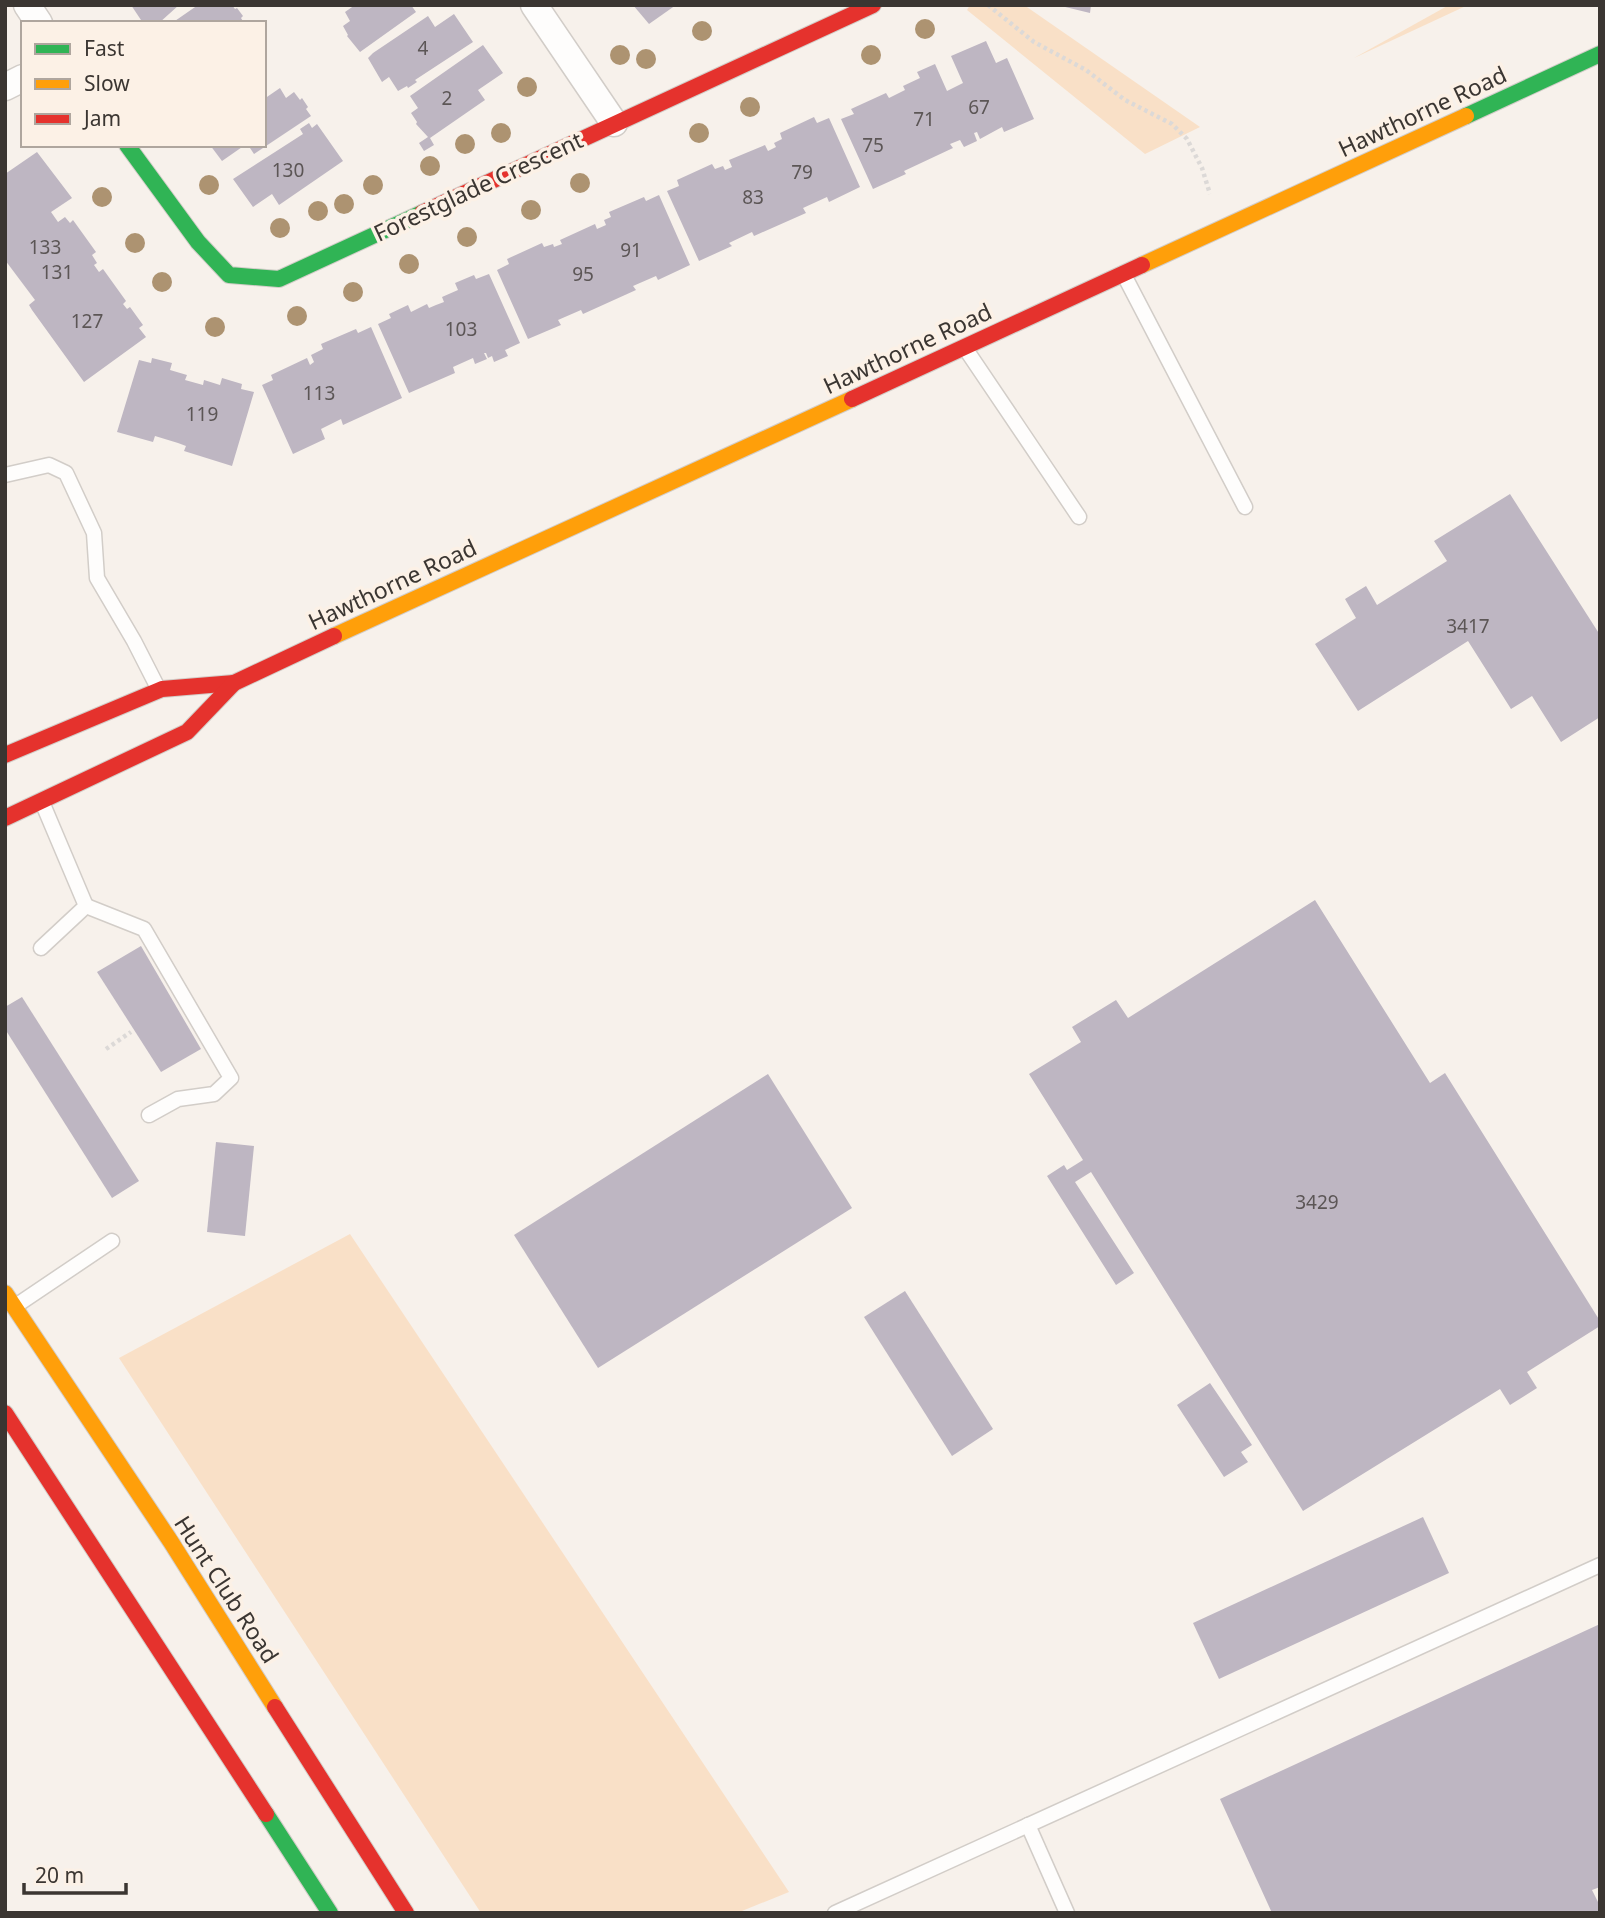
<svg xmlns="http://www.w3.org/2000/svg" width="1605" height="1918" font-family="'Noto Sans',sans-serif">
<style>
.green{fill:#f9e0c7}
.building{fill:#beb6c2}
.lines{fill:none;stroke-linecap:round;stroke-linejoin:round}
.lane-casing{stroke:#d2cdc8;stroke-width:17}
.street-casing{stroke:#d2cdc8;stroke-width:29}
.fast-casing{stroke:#d2cdc8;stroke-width:18}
.slow-casing{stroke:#d2cdc8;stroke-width:18}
.jam-casing{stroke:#d2cdc8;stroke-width:18}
.path{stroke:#dcd9d7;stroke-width:4.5;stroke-dasharray:3.5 3.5;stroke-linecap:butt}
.lane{stroke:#fefdfc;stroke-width:14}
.street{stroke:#fefdfc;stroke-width:26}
.fast{stroke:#30b455;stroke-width:16}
.slow{stroke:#ff9f0a;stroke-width:16}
.jam{stroke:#e5322d;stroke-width:16}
.tree{fill:#ad9371}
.labels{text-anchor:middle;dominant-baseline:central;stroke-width:7;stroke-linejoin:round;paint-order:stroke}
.number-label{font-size:19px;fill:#5c5656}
.street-label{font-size:23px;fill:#3b3632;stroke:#fcf1e6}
</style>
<rect width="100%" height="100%" fill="#f7f1eb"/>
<!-- green -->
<g class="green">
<path d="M 970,5 L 1024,5 L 1200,127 L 1145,154 L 967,10 Z"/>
<path d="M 1449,5 L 1468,5 L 1354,58 Z"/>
<path d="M 350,1234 L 789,1892 L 737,1913 L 481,1913 L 119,1358 Z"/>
</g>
<!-- building -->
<g class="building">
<path d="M 131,5 L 179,5 L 159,23 L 143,23 Z"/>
<path d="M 198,5 L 232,5 L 235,9 L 237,8 L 243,16 L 241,18 L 244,23 L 172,23 Z"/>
<path d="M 355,5 L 411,5 L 416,12 L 360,52 L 347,36 L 348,35 L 343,26 L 350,21 L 345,12 Z"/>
<path d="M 633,5 L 676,5 L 649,24 Z"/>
<path d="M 1057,5 L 1091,5 L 1090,13 Z"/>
<path d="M 454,14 L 473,42 L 415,80 L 417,82 L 408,88 L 407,86 L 398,91 L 389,77 L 382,82 L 368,58 L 373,53 L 428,16 L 435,27 Z"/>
<path d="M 986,41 L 996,63 L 1007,58 L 1034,119 L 1004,132 L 1002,127 L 980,139 L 977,132 L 974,133 L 977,141 L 964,147 L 960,140 L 950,144 L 953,148 L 904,171 L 906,174 L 873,189 L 841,119 L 854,114 L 851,109 L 886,93 L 889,98 L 905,90 L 903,86 L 920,78 L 917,72 L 935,64 L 947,91 L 963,83 L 951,56 Z"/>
<path d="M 483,45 L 503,73 L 478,90 L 485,100 L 430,138 L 434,145 L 424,151 L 419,143 L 428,137 L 416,124 L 417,122 L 411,113 L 418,108 L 410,96 Z"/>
<path d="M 280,88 L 286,98 L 294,92 L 300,100 L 302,98 L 308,107 L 306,109 L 311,116 L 254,154 L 248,145 L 264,145 L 264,99 Z"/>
<path d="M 814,117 L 817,123 L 829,118 L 860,187 L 829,202 L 827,197 L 803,208 L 806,213 L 754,236 L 752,232 L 729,243 L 732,246 L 699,261 L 667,191 L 679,186 L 677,180 L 712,164 L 715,169 L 723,166 L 725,170 L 732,167 L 729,160 L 765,145 L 768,151 L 776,147 L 774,143 L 782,139 L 780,133 Z"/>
<path d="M 309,123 L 312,128 L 317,124 L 343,161 L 279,205 L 272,194 L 253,207 L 233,179 L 303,134 L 300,129 Z"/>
<path d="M 210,145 L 245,145 L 222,161 Z"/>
<path d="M 37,152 L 72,198 L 51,212 L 58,222 L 65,217 L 70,223 L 73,220 L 96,252 L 92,255 L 97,263 L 94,265 L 99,272 L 103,269 L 126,301 L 123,304 L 127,309 L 130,307 L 143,325 L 139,328 L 146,337 L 84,382 L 32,310 L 29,305 L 35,300 L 5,260 L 5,174 Z"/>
<path d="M 659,195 L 690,265 L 658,280 L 656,276 L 633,286 L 636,290 L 583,314 L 581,310 L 558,320 L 561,325 L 528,339 L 497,270 L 509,264 L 507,259 L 542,243 L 544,247 L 553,244 L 554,247 L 562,244 L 560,240 L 595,224 L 597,229 L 606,225 L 604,220 L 611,217 L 609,212 L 644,197 L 646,201 Z"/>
<path d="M 489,274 L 520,343 L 505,350 L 508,356 L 494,362 L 492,356 L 488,358 L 486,353 L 484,353 L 487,359 L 475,364 L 473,358 L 453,367 L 455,373 L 409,393 L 378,324 L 391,318 L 389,314 L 408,305 L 411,312 L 427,304 L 429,308 L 436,305 L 444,302 L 442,297 L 458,290 L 455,283 L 474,275 L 476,279 Z"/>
<path d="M 371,327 L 402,398 L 343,425 L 341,419 L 321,429 L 325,439 L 293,454 L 262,385 L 273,380 L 271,375 L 307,358 L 310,365 L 314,362 L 311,355 L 323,349 L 321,344 L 356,329 L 358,333 Z"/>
<path d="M 152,358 L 172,363 L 170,370 L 187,375 L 185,380 L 203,385 L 204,380 L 220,385 L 222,378 L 242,384 L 241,389 L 254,392 L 232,466 L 184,451 L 186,446 L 178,443 L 155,436 L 153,442 L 117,432 L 139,360 L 151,363 Z"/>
<path d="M 1510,494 L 1600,635 L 1600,717 L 1561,742 L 1532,696 L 1511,709 L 1468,641 L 1358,711 L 1315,644 L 1356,618 L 1345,599 L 1366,586 L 1377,605 L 1447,561 L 1434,541 Z"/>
<path d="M 1315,900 L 1430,1083 L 1445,1073 L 1600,1321 L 1600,1326 L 1527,1372 L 1537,1388 L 1510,1405 L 1500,1389 L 1303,1511 L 1091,1172 L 1075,1182 L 1134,1273 L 1116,1285 L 1047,1176 L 1064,1165 L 1067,1170 L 1083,1160 L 1029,1074 L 1081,1042 L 1072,1027 L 1116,1000 L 1128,1018 Z"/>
<path d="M 141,946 L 201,1049 L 161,1072 L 97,972 Z"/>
<path d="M 22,997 L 139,1181 L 112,1198 L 5,1029 L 5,1007 Z"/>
<path d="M 768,1074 L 852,1208 L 598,1368 L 514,1235 Z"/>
<path d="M 216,1142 L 254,1146 L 245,1236 L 207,1232 Z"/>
<path d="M 905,1291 L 993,1429 L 952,1456 L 864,1317 Z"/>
<path d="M 1210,1383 L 1252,1445 L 1241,1452 L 1248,1462 L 1224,1477 L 1177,1405 Z"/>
<path d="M 1423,1517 L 1449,1573 L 1219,1679 L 1193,1623 Z"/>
<path d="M 1600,1624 L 1600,1887 L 1592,1890 L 1600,1906 L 1600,1913 L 1272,1913 L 1220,1799 Z"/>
</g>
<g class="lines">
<!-- lane casing -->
<g class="lane-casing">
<g id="lane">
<path d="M 1124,275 L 1245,507"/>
<path d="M 965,348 L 1079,517"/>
<path d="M 5,475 L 49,465 L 66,473 L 94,533 L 97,578 L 134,641 L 159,690"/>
<path d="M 86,906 L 144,929 L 231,1078 L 214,1094 L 178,1099 L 149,1115"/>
<path d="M 41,948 L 86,906 L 42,802"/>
<path d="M 14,1307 L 112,1241"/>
<path d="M 1028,1825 L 1067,1913"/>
<path d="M 835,1913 L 1600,1565"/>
</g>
</g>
<!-- street casing -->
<g class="street-casing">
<g id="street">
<path d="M 27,5 L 39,23"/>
<path d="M 534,5 L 614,123"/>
<path d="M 5,87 L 23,78"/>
</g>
</g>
<!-- fast casing -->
<g class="fast-casing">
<g id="fast">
<path d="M 1466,116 L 1600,54"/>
<path d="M 127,145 L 198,242 L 229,275 L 279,279 L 422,213"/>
<path d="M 266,1814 L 330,1913"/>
</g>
</g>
<!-- slow casing -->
<g class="slow-casing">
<g id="slow">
<path d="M 1142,265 L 1466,116"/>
<path d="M 334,636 L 852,399"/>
<path d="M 5,1293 L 171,1542 L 275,1707"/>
</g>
</g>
<!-- jam casing -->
<g class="jam-casing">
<g id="jam">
<path d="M 422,213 L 873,5"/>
<path d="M 852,399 L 1142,265"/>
<path d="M 5,755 L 162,689 L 234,683"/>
<path d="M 5,818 L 187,732 L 234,683 L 334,636"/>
<path d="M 5,1413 L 266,1814"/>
<path d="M 275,1707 L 406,1913"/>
</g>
</g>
<!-- path -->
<g class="path">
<path d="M 988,5 L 1034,42 L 1086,70 L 1125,100 L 1172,124 L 1187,139 L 1202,168 L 1210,194"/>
<path d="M 106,1049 L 131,1032"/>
</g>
<!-- lane -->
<use href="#lane" class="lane"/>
<!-- street -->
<use href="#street" class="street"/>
<!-- fast -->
<use href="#fast" class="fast"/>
<!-- slow -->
<use href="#slow" class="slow"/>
<!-- jam -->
<use href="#jam" class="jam"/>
</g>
<!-- trees -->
<g class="tree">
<circle cx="925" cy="29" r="10"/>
<circle cx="702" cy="31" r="10"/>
<circle cx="620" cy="55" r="10"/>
<circle cx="871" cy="55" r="10"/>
<circle cx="646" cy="59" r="10"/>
<circle cx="527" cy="87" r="10"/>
<circle cx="750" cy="107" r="10"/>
<circle cx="501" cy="133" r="10"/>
<circle cx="699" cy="133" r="10"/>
<circle cx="465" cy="144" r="10"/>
<circle cx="430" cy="166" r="10"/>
<circle cx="580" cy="183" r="10"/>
<circle cx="209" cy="185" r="10"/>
<circle cx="373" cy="185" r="10"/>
<circle cx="102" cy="197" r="10"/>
<circle cx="344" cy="204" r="10"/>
<circle cx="531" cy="210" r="10"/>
<circle cx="318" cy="211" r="10"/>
<circle cx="280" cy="228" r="10"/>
<circle cx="467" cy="237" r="10"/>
<circle cx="135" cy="243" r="10"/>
<circle cx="409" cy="264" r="10"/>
<circle cx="162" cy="282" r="10"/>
<circle cx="353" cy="292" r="10"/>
<circle cx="297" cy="316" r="10"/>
<circle cx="215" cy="327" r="10"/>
</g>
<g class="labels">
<!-- number labels -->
<g class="number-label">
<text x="423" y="48">4</text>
<text x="447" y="98">2</text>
<text x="979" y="107">67</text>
<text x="924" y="119">71</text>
<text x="873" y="145">75</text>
<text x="288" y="170">130</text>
<text x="802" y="172">79</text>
<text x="753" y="197">83</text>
<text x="45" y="247">133</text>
<text x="631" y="250">91</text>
<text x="57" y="272">131</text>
<text x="583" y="274">95</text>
<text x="87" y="321">127</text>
<text x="461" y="329">103</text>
<text x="319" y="393">113</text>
<text x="202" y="414">119</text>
<text x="1468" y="626">3417</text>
<text x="1317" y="1202">3429</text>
</g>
<!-- street labels -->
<g class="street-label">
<text transform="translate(1422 111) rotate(-25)">Hawthorne Road</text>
<text transform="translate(478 186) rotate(-25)">Forestglade Crescent</text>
<text transform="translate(907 348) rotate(-25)">Hawthorne Road</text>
<text transform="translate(392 584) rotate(-25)">Hawthorne Road</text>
<text transform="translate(227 1589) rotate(57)">Hunt Club Road</text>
</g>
</g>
<!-- border -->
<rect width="1605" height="1918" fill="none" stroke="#3b3632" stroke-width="14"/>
<!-- legend -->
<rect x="21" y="21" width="245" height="126" fill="#fcf1e6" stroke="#afa69e" stroke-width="2"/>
<rect x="35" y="44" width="35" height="10" fill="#30b455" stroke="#afa69e" stroke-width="2"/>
<text x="84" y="56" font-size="21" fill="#3b3632">Fast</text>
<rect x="35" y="79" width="35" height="10" fill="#ff9f0a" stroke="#afa69e" stroke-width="2"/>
<text x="84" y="91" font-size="21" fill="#3b3632">Slow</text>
<rect x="35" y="114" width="35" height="10" fill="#e5322d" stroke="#afa69e" stroke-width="2"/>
<text x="84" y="126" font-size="21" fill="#3b3632">Jam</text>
<!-- scale -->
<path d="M24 1883v10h102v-10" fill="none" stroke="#3b3632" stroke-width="3.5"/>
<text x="35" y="1883" font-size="21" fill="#3b3632" stroke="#fcf1e6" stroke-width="5" paint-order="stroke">20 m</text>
</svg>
